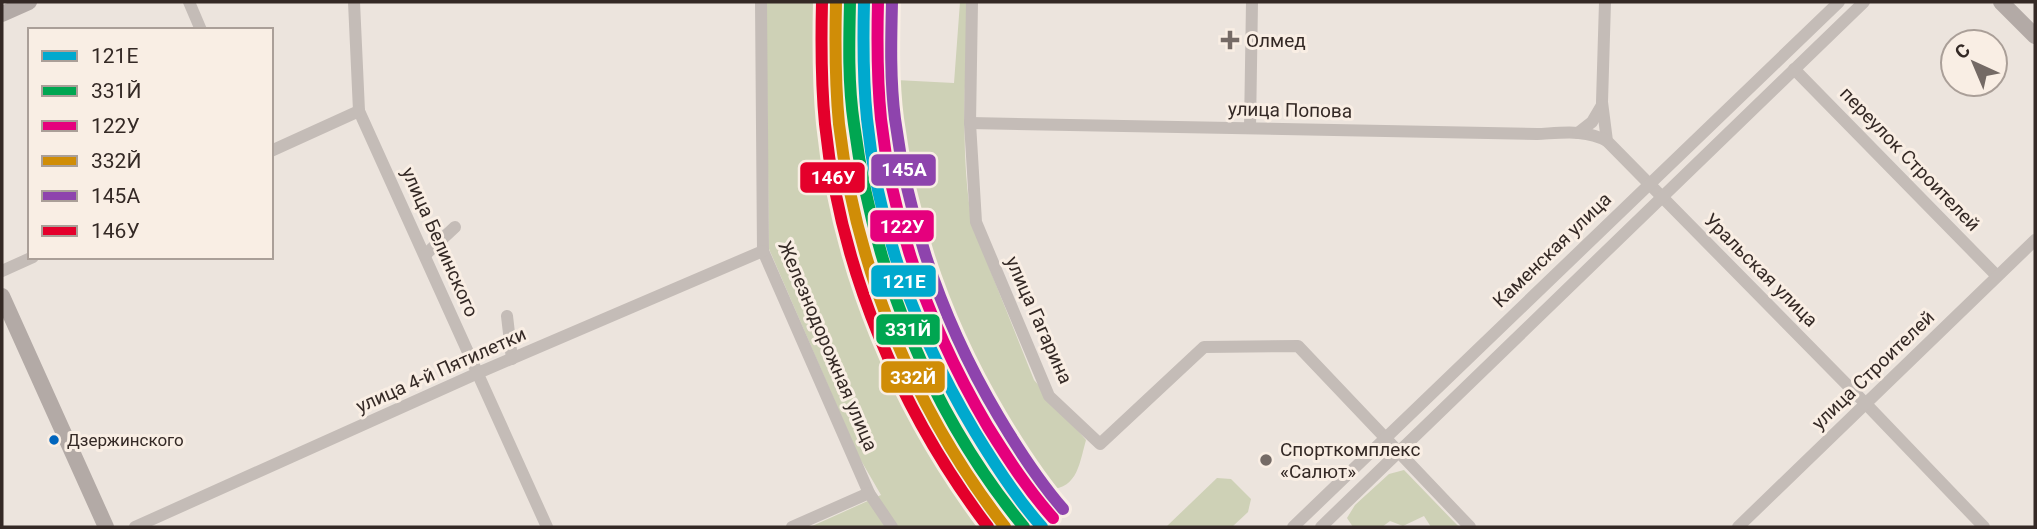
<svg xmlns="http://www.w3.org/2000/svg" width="2037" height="529" font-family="Roboto,sans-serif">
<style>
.green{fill:#ced1b6}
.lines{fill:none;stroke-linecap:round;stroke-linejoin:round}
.minor{stroke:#c4bcb7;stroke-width:12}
.major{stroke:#b3aaa6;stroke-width:16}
.rail-1-casing{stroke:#f9eee4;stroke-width:18}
.rail-2-casing{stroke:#f9eee4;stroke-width:18}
.rail-3-casing{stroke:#f9eee4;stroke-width:18}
.rail-4-casing{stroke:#f9eee4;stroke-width:18}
.rail-5-casing{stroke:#f9eee4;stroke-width:18}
.rail-6-casing{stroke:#f9eee4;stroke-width:18}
.rail-1{stroke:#00a9ce;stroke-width:12}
.rail-2{stroke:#00a651;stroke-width:12}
.rail-3{stroke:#e5007d;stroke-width:12}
.rail-4{stroke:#d08d07;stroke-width:12}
.rail-5{stroke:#8e44ad;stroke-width:12}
.rail-6{stroke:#e4002b;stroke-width:12}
.poi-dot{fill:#746a65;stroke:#f9eee4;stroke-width:2.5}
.bus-dot{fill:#0065bd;stroke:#f9eee4;stroke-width:2.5}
.labels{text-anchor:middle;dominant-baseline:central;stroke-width:6;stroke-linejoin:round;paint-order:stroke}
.bus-label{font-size:17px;fill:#342925;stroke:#f9eee4;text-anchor:start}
.poi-label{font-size:19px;fill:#342925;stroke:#f9eee4;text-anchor:start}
.street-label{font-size:19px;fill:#342925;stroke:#f9eee4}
.line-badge{stroke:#f9eee4;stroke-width:2.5}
.badge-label{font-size:19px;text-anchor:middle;font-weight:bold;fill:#fff}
</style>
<rect width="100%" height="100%" fill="#ece4dd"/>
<!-- green -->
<g class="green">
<path d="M 766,2 L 840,2 L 842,14 L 850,19 L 837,35 C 845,48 848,55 837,68 L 841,134 L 866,234 L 860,238 L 865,264 L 864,270 L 853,275 L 859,287 L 871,295 L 888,321 L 906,342 L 901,359 L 913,387 L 921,418 L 940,444 L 939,459 L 953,488 L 979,527 L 810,527 L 881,495 L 859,457 L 769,249 Z"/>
<path d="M 887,2 L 896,2 L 896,80 L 954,83 L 960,2 L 968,2 C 966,73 959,157 973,227 L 1034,380 L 1086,440 C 1078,469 1077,491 1041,490 L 1003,442 L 945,338 L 950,331 L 926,292 L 905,213 L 892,138 Z"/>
<path d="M 1404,470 L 1459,527 L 1431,527 L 1424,516 L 1403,526 L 1390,521 L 1382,527 L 1353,527 L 1347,518 L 1355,505 L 1389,474 Z"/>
<path d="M 1217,478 L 1231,479 L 1251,499 L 1248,512 L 1232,527 L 1166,527 Z"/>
</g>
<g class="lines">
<!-- minor -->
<g class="minor">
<path d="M 189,2 L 201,30"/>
<path d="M 354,2 L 359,111 L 547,527"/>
<path d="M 761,2 L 763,251 L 869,493 L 892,527"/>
<path d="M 972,2 L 970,123 L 976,222 L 1049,396 L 1100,444 L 1204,347 L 1298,346 L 1470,527"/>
<path d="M 1605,2 L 1602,102 L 1607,141 L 1866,404 L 1984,527"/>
<path d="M 1794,69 L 1997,276"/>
<path d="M 970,123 L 1537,134 C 1561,133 1586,129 1607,141"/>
<path d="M 1250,128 L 1252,2"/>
<path d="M 1578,133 L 1592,122 L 1602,105"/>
<path d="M 271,151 L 359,111"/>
<path d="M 425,255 L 455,227"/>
<path d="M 2,271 L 33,257"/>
<path d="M 507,316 L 512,359"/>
<path d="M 135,527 L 478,373 L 763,251"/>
<path d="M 792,527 L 869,493"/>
<path d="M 1293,527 L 1839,2"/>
<path d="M 1321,527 L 1864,2"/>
<path d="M 1738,527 L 2035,240"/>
</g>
<!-- major -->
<g class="major">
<path d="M 2001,2 L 2035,36"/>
<path d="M 2,14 L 29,2"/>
<path d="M 2,296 L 106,527"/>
</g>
<!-- rail-1 casing -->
<g class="rail-1-casing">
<path id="rail-1" d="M 864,2 C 863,41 863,80 867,119 C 878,230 918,337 975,432 C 995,465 1016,498 1042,527"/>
</g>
<!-- rail-2 casing -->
<g class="rail-2-casing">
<path id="rail-2" d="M 850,2 C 849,43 848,84 854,124 C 873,270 930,413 1024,527"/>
</g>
<!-- rail-3 casing -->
<g class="rail-3-casing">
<path id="rail-3" d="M 878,2 C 877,41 877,80 881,119 C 893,229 932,332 988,427 C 1008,459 1028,490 1053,518"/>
</g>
<!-- rail-4 casing -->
<g class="rail-4-casing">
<path id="rail-4" d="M 836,2 C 835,43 835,83 839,124 C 856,270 915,411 1005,527"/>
</g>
<!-- rail-5 casing -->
<g class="rail-5-casing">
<path id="rail-5" d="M 892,2 C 891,41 890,80 895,119 C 909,226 944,325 999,417 C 1018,449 1038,480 1063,509"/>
</g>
<!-- rail-6 casing -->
<g class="rail-6-casing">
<path id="rail-6" d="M 822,2 C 821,43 821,83 825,124 C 840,269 900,411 988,527"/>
</g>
<!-- rail-1 -->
<use href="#rail-1" class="rail-1"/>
<!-- rail-2 -->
<use href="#rail-2" class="rail-2"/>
<!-- rail-3 -->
<use href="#rail-3" class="rail-3"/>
<!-- rail-4 -->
<use href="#rail-4" class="rail-4"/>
<!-- rail-5 -->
<use href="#rail-5" class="rail-5"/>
<!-- rail-6 -->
<use href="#rail-6" class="rail-6"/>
</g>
<!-- markers -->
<g class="poi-dot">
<path d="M1226.5 29.5h7v7h7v7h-7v7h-7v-7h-7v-7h7z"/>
<circle cx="1266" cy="460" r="7"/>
</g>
<circle class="bus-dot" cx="54" cy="440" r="6"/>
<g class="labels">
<!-- bus labels -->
<g class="bus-label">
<text x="67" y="440">Дзержинского</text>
</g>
<!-- poi labels -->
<g class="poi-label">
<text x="1246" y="40">Олмед</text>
<text x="1280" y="449">Спорткомплекс<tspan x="1280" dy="22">«Салют»</tspan></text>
</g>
<!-- street labels -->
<g class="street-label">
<text transform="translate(1290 110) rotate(1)">улица Попова</text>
<text transform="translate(1910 159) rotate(46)">переулок Строителей</text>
<text transform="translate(440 242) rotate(66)">улица Белинского</text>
<text transform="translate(1552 250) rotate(-44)">Каменская улица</text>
<text transform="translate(1761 270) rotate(45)">Уральская улица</text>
<text transform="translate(1039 320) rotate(66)">улица Гагарина</text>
<text transform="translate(828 346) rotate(67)">Железнодорожная улица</text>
<text transform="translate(441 370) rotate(-24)">улица 4-й Пятилетки</text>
<text transform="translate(1873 370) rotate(-44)">улица Строителей</text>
</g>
</g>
<g class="line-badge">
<rect x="870" y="153" width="67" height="34" rx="7" fill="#8e44ad"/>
<rect x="799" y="161" width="67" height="33" rx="7" fill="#e4002b"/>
<rect x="869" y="209" width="66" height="34" rx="7" fill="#e5007d"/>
<rect x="870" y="264" width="67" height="34" rx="7" fill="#00a9ce"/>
<rect x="875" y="313" width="66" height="33" rx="7" fill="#00a651"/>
<rect x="880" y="360" width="66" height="34" rx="7" fill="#d08d07"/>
</g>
<g class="badge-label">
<text x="904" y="176">145А</text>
<text x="833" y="184">146У</text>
<text x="902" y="233">122У</text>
<text x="904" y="288">121Е</text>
<text x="908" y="336">331Й</text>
<text x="913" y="384">332Й</text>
</g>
<!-- border -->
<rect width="2037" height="529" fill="none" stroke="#342925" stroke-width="7"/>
<!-- legend -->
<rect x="28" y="28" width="245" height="231" fill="#f9eee4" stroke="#aa9f98" stroke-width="2"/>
<rect x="42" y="51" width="35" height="10" fill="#00a9ce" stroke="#aa9f98" stroke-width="2"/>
<text x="91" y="63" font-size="21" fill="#342925">121Е</text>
<rect x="42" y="86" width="35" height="10" fill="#00a651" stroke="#aa9f98" stroke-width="2"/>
<text x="91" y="98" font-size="21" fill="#342925">331Й</text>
<rect x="42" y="121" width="35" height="10" fill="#e5007d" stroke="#aa9f98" stroke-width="2"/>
<text x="91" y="133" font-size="21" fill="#342925">122У</text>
<rect x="42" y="156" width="35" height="10" fill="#d08d07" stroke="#aa9f98" stroke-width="2"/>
<text x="91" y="168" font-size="21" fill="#342925">332Й</text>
<rect x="42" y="191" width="35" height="10" fill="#8e44ad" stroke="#aa9f98" stroke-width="2"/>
<text x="91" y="203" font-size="21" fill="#342925">145А</text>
<rect x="42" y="226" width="35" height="10" fill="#e4002b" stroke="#aa9f98" stroke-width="2"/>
<text x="91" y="238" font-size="21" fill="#342925">146У</text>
<!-- north arrow -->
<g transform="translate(1974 63) rotate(316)"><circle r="33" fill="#f9eee4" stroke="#aa9f98" stroke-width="2"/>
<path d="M0-5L12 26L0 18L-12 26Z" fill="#746a65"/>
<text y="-10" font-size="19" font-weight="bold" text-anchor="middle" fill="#342925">С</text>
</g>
</svg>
